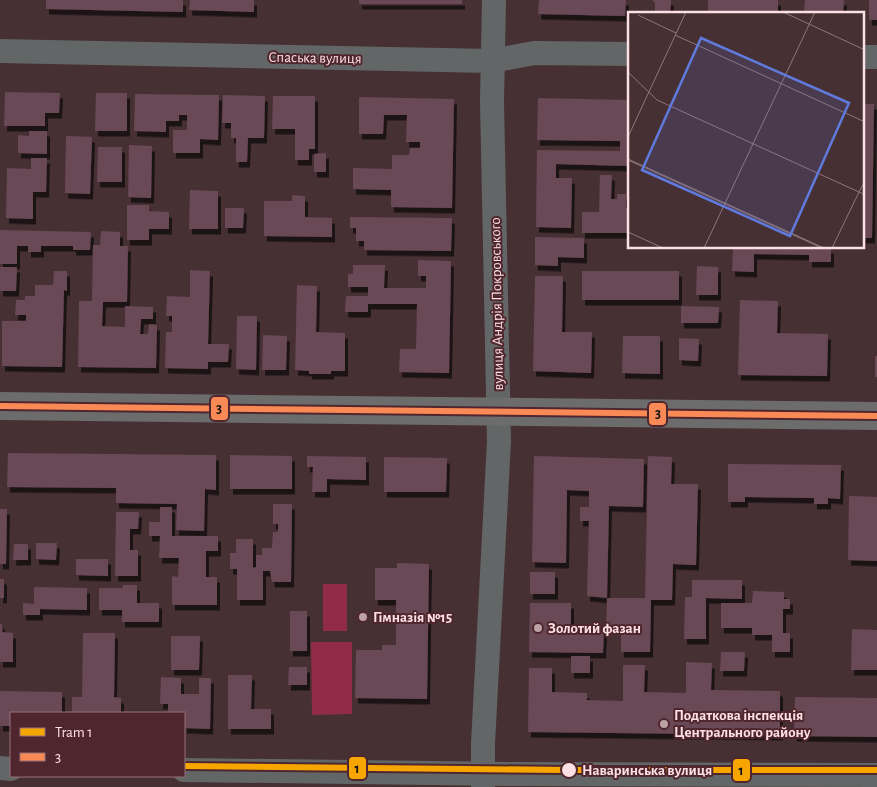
<svg xmlns="http://www.w3.org/2000/svg" width="877" height="787" font-family="'Alegreya Sans',sans-serif">
<style>
.green{fill:#912c47}
.building{fill:#694857;filter:url(#shadow)}
.lines{fill:none;stroke-linecap:round;stroke-linejoin:round}
.minor{stroke:#636666;stroke-width:24}
.highway{stroke:#6b6c6b;stroke-width:28}
.bus-1-casing{stroke:#50262e;stroke-width:10}
.bus-1{stroke:#f98a56;stroke-width:6}
.tram-1-casing{stroke:#50262e;stroke-width:10}
.tram-1{stroke:#f7a600;stroke-width:6}
.poi-dot{fill:#bca2a6;stroke:#50262e;stroke-width:2}
.stop-dot{fill:#fce0e3;stroke:#50262e;stroke-width:2}
.labels{text-anchor:middle;dominant-baseline:central;stroke-width:4;stroke-linejoin:round;paint-order:stroke}
.street-label{font-size:15px;fill:#fce0e3;stroke:#50262e}
.poi-label{font-size:15px;font-weight:bold;fill:#fce0e3;stroke:#50262e;text-anchor:start}
.stop-label{font-size:15px;font-weight:bold;fill:#fce0e3;stroke:#50262e;text-anchor:start}
.inset-road{fill:none;stroke:#8f767a;stroke-width:1}
.view{fill:#607adb;fill-opacity:0.15;stroke:#607adb;stroke-width:2.5}
.inset-edge{fill:none;stroke:#fce0e3;stroke-width:2.5}
.line-badge{stroke:#50262e;stroke-width:2}
.pale-badge-label{font-size:14px;text-anchor:middle;font-weight:bold;fill:#111}
</style>
<defs>
<filter id="shadow"><feDropShadow dx="3" dy="5.5" stdDeviation="0" flood-color="#0009"/></filter>
</defs>
<rect width="100%" height="100%" fill="#463034"/>
<!-- green -->
<g class="green">
<rect x="323" y="584" width="24" height="47"/>
<path d="M 311,642 L 352,642 L 352,714 L 312,715 Z"/>
</g>
<!-- building -->
<g class="building">
<path d="M 46,0 L 183,0 L 183,12 L 46,9 Z"/>
<path d="M 190,0 L 254,0 L 254,12 L 189,10 Z"/>
<rect x="359" y="0" width="103" height="4"/>
<path d="M 539,0 L 626,0 L 625,16 L 538,14 Z"/>
<path d="M 653,0 L 671,0 L 670,14 L 655,14 L 655,2 L 653,2 Z"/>
<rect x="708" y="0" width="70" height="14"/>
<path d="M 805,0 L 844,0 L 843,14 L 804,14 Z"/>
<rect x="869" y="0" width="8" height="20"/>
<path d="M 5,92 L 60,93 L 59,113 L 45,113 L 45,126 L 4,126 Z"/>
<path d="M 96,93 L 127,93 L 127,131 L 95,131 Z"/>
<path d="M 135,94 L 219,95 L 218,140 L 200,139 L 200,153 L 173,153 L 173,130 L 187,130 L 187,115 L 179,115 L 179,121 L 166,121 L 166,132 L 134,131 Z"/>
<path d="M 223,95 L 265,96 L 264,138 L 248,138 L 247,162 L 236,162 L 236,138 L 231,138 L 231,123 L 222,123 Z"/>
<path d="M 273,96 L 315,96 L 315,149 L 309,149 L 309,160 L 295,160 L 295,129 L 272,129 Z"/>
<path d="M 359,97 L 454,99 L 452,208 L 391,207 L 391,190 L 353,189 L 353,168 L 392,169 L 392,155 L 409,155 L 410,148 L 420,148 L 420,142 L 406,142 L 407,115 L 384,115 L 383,134 L 359,134 Z"/>
<path d="M 538,98 L 630,100 L 630,166 L 556,164 L 556,178 L 572,178 L 571,228 L 536,227 L 537,150 L 620,151 L 620,141 L 537,140 Z"/>
<path d="M 863,104 L 874,104 L 872,238 L 863,238 Z"/>
<path d="M 29,131 L 47,131 L 47,154 L 18,153 L 18,135 L 29,136 Z"/>
<path d="M 66,136 L 92,137 L 90,194 L 65,193 Z"/>
<path d="M 129,145 L 152,146 L 151,198 L 128,197 Z"/>
<path d="M 98,147 L 122,147 L 122,182 L 97,182 Z"/>
<path d="M 326,153 L 326,172 L 314,172 L 314,154 Z"/>
<path d="M 31,158 L 47,158 L 46,192 L 33,192 L 33,219 L 6,218 L 7,168 L 31,169 Z"/>
<path d="M 600,175 L 612,175 L 611,199 L 617,199 L 617,194 L 626,194 L 626,208 L 630,208 L 630,233 L 582,233 L 582,212 L 599,212 Z"/>
<path d="M 190,190 L 218,191 L 218,229 L 189,229 Z"/>
<path d="M 292,195 L 305,196 L 305,217 L 332,218 L 332,237 L 264,236 L 264,201 L 292,201 Z"/>
<path d="M 127,205 L 149,205 L 149,211 L 169,212 L 169,229 L 149,229 L 149,240 L 127,240 Z"/>
<path d="M 225,208 L 244,208 L 243,228 L 225,228 Z"/>
<path d="M 350,217 L 452,218 L 451,251 L 364,250 L 364,241 L 356,241 L 356,228 L 350,228 Z"/>
<path d="M 0,230 L 91,232 L 90,250 L 73,250 L 73,246 L 41,246 L 41,252 L 28,252 L 28,246 L 17,246 L 17,264 L 0,264 Z"/>
<path d="M 101,231 L 120,232 L 120,246 L 128,246 L 127,302 L 103,302 L 102,326 L 125,327 L 125,306 L 153,307 L 153,319 L 141,319 L 140,334 L 148,334 L 149,324 L 157,325 L 156,368 L 78,367 L 79,301 L 92,301 L 93,245 L 100,245 Z"/>
<path d="M 535,237 L 584,238 L 584,258 L 558,257 L 558,266 L 535,265 Z"/>
<path d="M 733,248 L 831,248 L 831,262 L 809,262 L 809,255 L 754,254 L 754,272 L 732,271 Z"/>
<path d="M 418,260 L 451,261 L 449,373 L 399,372 L 400,349 L 416,349 L 417,304 L 368,304 L 368,312 L 345,312 L 346,296 L 368,296 L 368,287 L 348,287 L 348,274 L 353,274 L 353,265 L 385,265 L 384,288 L 426,288 L 426,276 L 418,276 Z"/>
<path d="M 697,266 L 718,267 L 718,295 L 696,295 Z"/>
<path d="M 0,267 L 17,267 L 16,291 L 0,291 Z"/>
<path d="M 190,270 L 210,271 L 208,344 L 229,344 L 228,362 L 208,362 L 208,369 L 165,368 L 166,332 L 172,332 L 172,316 L 166,316 L 167,296 L 190,297 Z"/>
<path d="M 54,271 L 67,271 L 67,291 L 64,290 L 62,367 L 2,366 L 2,321 L 26,321 L 26,315 L 15,315 L 16,300 L 25,300 L 25,296 L 35,296 L 35,285 L 53,285 Z"/>
<rect x="582" y="271" width="97" height="29"/>
<path d="M 535,276 L 563,276 L 562,332 L 592,332 L 591,373 L 533,371 Z"/>
<path d="M 297,285 L 317,286 L 316,332 L 345,333 L 345,371 L 331,371 L 331,374 L 309,374 L 309,371 L 295,370 Z"/>
<path d="M 740,300 L 778,301 L 777,333 L 828,334 L 827,376 L 738,375 Z"/>
<path d="M 681,306 L 719,307 L 718,323 L 681,323 Z"/>
<path d="M 237,316 L 257,316 L 256,370 L 236,369 Z"/>
<path d="M 263,335 L 287,336 L 286,370 L 262,370 Z"/>
<path d="M 623,336 L 660,336 L 660,374 L 622,373 Z"/>
<path d="M 679,338 L 699,339 L 698,361 L 679,360 Z"/>
<rect x="875" y="356" width="2" height="21"/>
<path d="M 8,453 L 216,455 L 216,490 L 205,489 L 204,531 L 176,530 L 177,504 L 116,503 L 116,488 L 7,487 Z"/>
<path d="M 230,455 L 292,456 L 292,489 L 230,489 Z"/>
<path d="M 307,456 L 366,457 L 366,480 L 327,479 L 327,492 L 312,492 L 313,467 L 307,467 Z"/>
<path d="M 534,456 L 644,459 L 643,507 L 609,506 L 607,598 L 587,596 L 589,521 L 580,521 L 580,507 L 589,507 L 589,491 L 567,490 L 566,563 L 532,562 Z"/>
<path d="M 648,456 L 672,457 L 671,484 L 698,484 L 696,565 L 673,564 L 672,600 L 651,600 L 650,652 L 621,652 L 621,627 L 606,627 L 607,598 L 645,598 Z"/>
<path d="M 384,457 L 447,458 L 446,492 L 384,492 Z"/>
<path d="M 728,464 L 841,465 L 840,499 L 828,498 L 828,504 L 814,504 L 814,498 L 745,497 L 745,502 L 728,502 Z"/>
<path d="M 849,496 L 877,497 L 877,561 L 848,560 Z"/>
<path d="M 273,504 L 292,504 L 291,582 L 272,582 L 270,571 L 263,571 L 263,600 L 237,600 L 237,569 L 230,569 L 230,553 L 236,553 L 236,539 L 253,539 L 253,568 L 256,567 L 256,555 L 262,555 L 262,548 L 272,548 L 273,532 L 278,532 L 278,524 L 273,524 Z"/>
<path d="M 160,507 L 172,507 L 172,536 L 218,536 L 218,551 L 206,551 L 206,577 L 217,577 L 217,605 L 172,605 L 172,576 L 178,577 L 179,558 L 159,558 L 160,536 L 149,536 L 149,522 L 160,522 Z"/>
<path d="M 0,509 L 7,509 L 6,564 L 0,564 Z"/>
<path d="M 116,512 L 139,512 L 138,529 L 130,529 L 130,550 L 138,550 L 138,576 L 115,576 Z"/>
<path d="M 36,543 L 57,543 L 56,560 L 36,559 Z"/>
<path d="M 14,544 L 28,544 L 28,560 L 13,560 Z"/>
<path d="M 76,559 L 108,559 L 108,576 L 76,575 Z"/>
<path d="M 397,563 L 429,564 L 427,699 L 355,698 L 356,650 L 382,650 L 382,645 L 396,645 L 396,600 L 375,600 L 375,568 L 397,568 Z"/>
<rect x="530" y="572" width="25" height="22"/>
<rect x="0" y="579" width="4" height="19"/>
<path d="M 692,580 L 742,580 L 742,599 L 706,598 L 706,639 L 684,639 L 685,597 L 692,597 Z"/>
<path d="M 123,585 L 137,585 L 137,603 L 159,603 L 159,622 L 122,622 L 122,610 L 99,610 L 99,588 L 123,588 Z"/>
<path d="M 34,587 L 87,588 L 87,610 L 40,609 L 40,615 L 23,615 L 23,603 L 34,604 Z"/>
<path d="M 753,591 L 784,592 L 784,599 L 790,599 L 790,609 L 783,609 L 783,633 L 790,633 L 790,652 L 772,652 L 772,635 L 752,635 L 752,628 L 721,628 L 721,603 L 752,603 Z"/>
<path d="M 530,603 L 571,603 L 571,629 L 604,630 L 603,653 L 529,652 Z"/>
<rect x="290" y="611" width="17" height="40"/>
<path d="M 0,624 L 2,624 L 2,632 L 13,633 L 13,662 L 0,662 Z"/>
<path d="M 852,629 L 877,630 L 877,670 L 851,670 Z"/>
<path d="M 83,633 L 115,633 L 114,697 L 121,698 L 121,713 L 72,713 L 72,697 L 82,697 Z"/>
<path d="M 171,636 L 200,636 L 199,670 L 171,670 Z"/>
<path d="M 721,652 L 745,652 L 744,671 L 720,671 Z"/>
<rect x="571" y="656" width="19" height="17"/>
<path d="M 686,662 L 712,663 L 711,690 L 780,691 L 780,735 L 528,732 L 529,668 L 552,668 L 552,692 L 587,693 L 587,700 L 623,701 L 623,665 L 645,665 L 644,692 L 686,693 Z"/>
<path d="M 289,667 L 307,667 L 307,685 L 288,685 Z"/>
<path d="M 228,675 L 252,675 L 251,709 L 271,709 L 271,729 L 228,729 Z"/>
<path d="M 161,677 L 181,678 L 181,694 L 199,694 L 199,678 L 211,678 L 210,729 L 184,728 L 184,713 L 168,713 L 168,704 L 160,704 Z"/>
<path d="M 0,691 L 62,692 L 62,713 L 11,713 L 11,726 L 0,726 Z"/>
<path d="M 795,697 L 877,698 L 877,737 L 794,736 Z"/>
</g>
<g class="lines">
<!-- minor -->
<g class="minor">
<path d="M 0,51 L 492,61 L 534,53 L 630,54"/>
<path d="M 863,57 L 877,57"/>
<path d="M 0,768 L 11,769"/>
<path d="M 184,770 L 511,774 L 877,775"/>
<path d="M 483,787 L 483,744 L 499,441 L 492,102 L 494,0"/>
</g>
<!-- highway -->
<path class="highway" d="M 0,406 L 877,416"/>
<!-- bus-1 casing -->
<g class="bus-1-casing">
<path id="bus-1" d="M 0,406 L 877,416"/>
</g>
<!-- bus-1 -->
<use href="#bus-1" class="bus-1"/>
<!-- tram-1 casing -->
<g class="tram-1-casing">
<path id="tram-1" d="M 184,766 L 568,770 L 877,770"/>
</g>
<!-- tram-1 -->
<use href="#tram-1" class="tram-1"/>
</g>
<!-- markers -->
<g class="poi-dot">
<circle cx="363" cy="617" r="5"/>
<circle cx="538" cy="628" r="5"/>
<circle cx="664" cy="724" r="5"/>
</g>
<circle class="stop-dot" cx="569" cy="770" r="8"/>
<g class="labels">
<!-- street labels -->
<g class="street-label">
<text transform="translate(315 58) rotate(1)">Спаська вулиця</text>
<text transform="translate(497 304) rotate(-91)">вулиця Андрія Покровського</text>
</g>
<!-- poi labels -->
<g class="poi-label">
<text x="373" y="617">Гімназія №15</text>
<text x="548" y="628">Золотий фазан</text>
<text x="674" y="715">Податкова інспекція<tspan x="674" dy="17">Центрального району</tspan></text>
</g>
<!-- stop labels -->
<g class="stop-label">
<text x="582" y="770">Наваринська вулиця</text>
</g>
</g>
<!-- overview -->
<g transform="translate(628 12)">
<rect width="236" height="236" fill="#463034"/>
<path class="inset-road" d="M 155,0 L 237,38M 10,3 L 48,21M 47,23 L 237,110M 0,60 L 29,88 L 231,180 L 237,169M 0,125 L 58,0M 0,147 L 196,236M 0,148 L 194,236M 0,220 L 35,236M 76,236 L 187,0M 204,236 L 231,180 L 237,183"/>
<path class="view" d="M 73,26 L 221,91 L 162,224 L 14,158 Z"/>
<rect width="236" height="236" class="inset-edge"/>
</g>
<g class="line-badge">
<rect x="210" y="396" width="19" height="25" rx="5" fill="#f98a56"/>
<rect x="648" y="402" width="19" height="24" rx="5" fill="#f98a56"/>
<rect x="348" y="756" width="19" height="24" rx="5" fill="#f7a600"/>
<rect x="732" y="758" width="19" height="24" rx="5" fill="#f7a600"/>
</g>
<g class="pale-badge-label">
<text x="219" y="413">3</text>
<text x="658" y="418">3</text>
<text x="357" y="773">1</text>
<text x="741" y="775">1</text>
</g>
<!-- legend -->
<rect x="10" y="712" width="175" height="65" fill="#50262e" stroke="#957076"/>
<rect x="20" y="728" width="25" height="8" fill="#f7a600" stroke="#957076"/>
<text x="55" y="737" font-size="15" fill="#fce0e3">Tram 1</text>
<rect x="20" y="753" width="25" height="8" fill="#f98a56" stroke="#957076"/>
<text x="55" y="762" font-size="15" fill="#fce0e3">3</text>
</svg>
